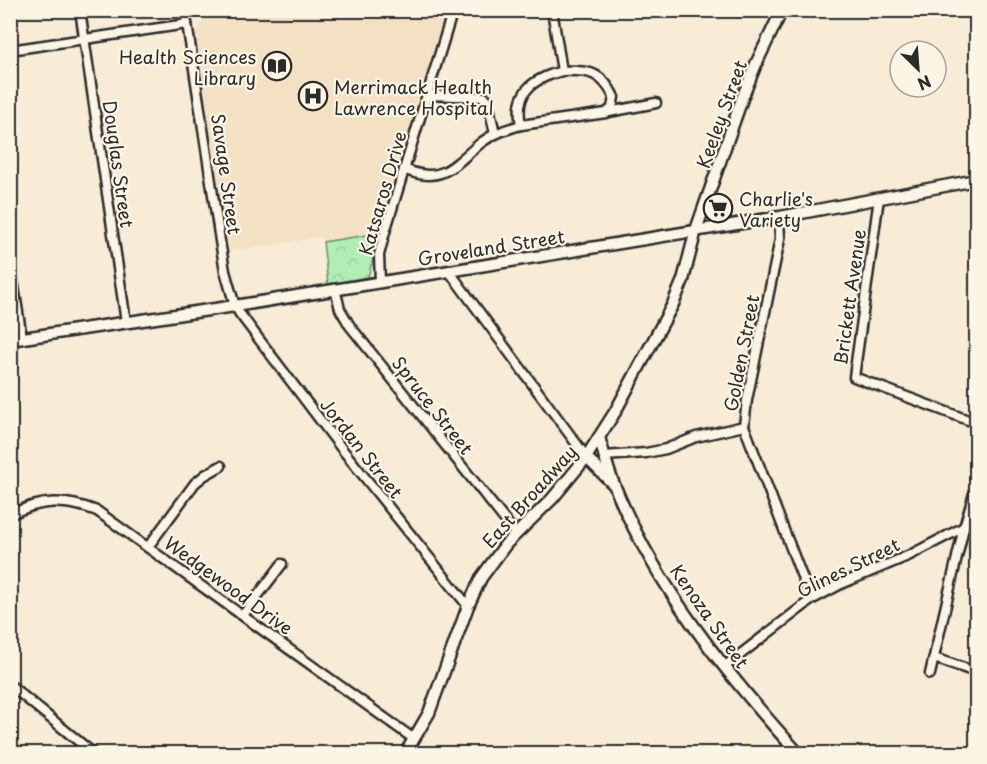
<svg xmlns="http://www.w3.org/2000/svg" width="987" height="764" font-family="'Playpen Sans',sans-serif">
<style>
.built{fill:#f4e1c4}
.forest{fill:url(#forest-crowns);stroke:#6e8c70;stroke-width:1.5}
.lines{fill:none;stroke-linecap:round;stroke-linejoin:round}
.street-casing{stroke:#2b2b2b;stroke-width:13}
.secondary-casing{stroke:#2b2b2b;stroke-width:15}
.street{stroke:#fcf5e5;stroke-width:8}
.secondary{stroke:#fcf5e5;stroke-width:10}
.labels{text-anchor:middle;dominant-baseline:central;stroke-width:4.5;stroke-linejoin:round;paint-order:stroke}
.poi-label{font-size:18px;fill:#2b2b2b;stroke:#fcf5e5;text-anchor:start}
.street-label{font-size:18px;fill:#2b2b2b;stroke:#fcf5e5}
</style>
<defs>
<pattern id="forest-crowns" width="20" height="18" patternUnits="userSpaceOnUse" patternTransform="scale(1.5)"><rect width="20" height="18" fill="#b0eeb5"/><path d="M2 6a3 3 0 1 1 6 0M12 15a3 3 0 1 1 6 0" fill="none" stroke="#98cc9c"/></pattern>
</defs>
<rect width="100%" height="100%" fill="#f8ecd6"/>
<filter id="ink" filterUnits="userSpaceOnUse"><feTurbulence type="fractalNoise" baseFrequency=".0167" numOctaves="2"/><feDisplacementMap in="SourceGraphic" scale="12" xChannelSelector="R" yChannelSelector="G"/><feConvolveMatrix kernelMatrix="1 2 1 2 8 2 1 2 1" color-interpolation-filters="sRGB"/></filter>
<g filter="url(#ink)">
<!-- built -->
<path class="built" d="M 321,10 L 447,11 L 433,49 L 408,144 L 380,233 L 323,242 L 322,237 L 230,251 L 195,36 L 209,11 Z"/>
<!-- forest -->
<path class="forest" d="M 380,233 L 368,277 L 328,284 L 323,242 Z"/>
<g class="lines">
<!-- street casing -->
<g class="street-casing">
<g id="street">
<path d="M 80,10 L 126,322"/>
<path d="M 185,10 L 220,241 L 225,271 L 235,306 L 240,314 L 342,449 L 468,606"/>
<path d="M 552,10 L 562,71"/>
<path d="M 10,50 L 187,24"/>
<path d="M 562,71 C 589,70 602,72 614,97 L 612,108 L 606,113 L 521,125 C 514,91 533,79 562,71 Z"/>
<path d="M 427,95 L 484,97 L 487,99 L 495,133"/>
<path d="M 609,112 L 656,103"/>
<path d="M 404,169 C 443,186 454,164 482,142 C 494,133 507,129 521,125"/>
<path d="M 879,198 L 854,377 L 976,423"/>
<path d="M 779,217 L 780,239 L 747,400 L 744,426 L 811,600"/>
<path d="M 10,261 L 22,338"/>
<path d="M 449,271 L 587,458"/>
<path d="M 380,282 L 379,255 L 385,232 L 453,10"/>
<path d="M 335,289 L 340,309 L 350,326 L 516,534"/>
<path d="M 605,456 L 646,453 L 666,449 L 696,437 L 744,426"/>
<path d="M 10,515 C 40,499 66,499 97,511 L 414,739"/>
<path d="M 148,547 L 195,483 L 205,475 L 221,466"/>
<path d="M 243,615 L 282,564"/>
<path d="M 934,658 L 976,672"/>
<path d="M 724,667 L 811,600 L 841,584 L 910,555 L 964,527"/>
<path d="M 930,674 L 964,527 L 976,487"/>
<path d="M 10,685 L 94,754"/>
</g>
</g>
<!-- secondary casing -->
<g class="secondary-casing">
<g id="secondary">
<path d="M 10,340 L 235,306 L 780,217 L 976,180"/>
<path d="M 599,438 C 604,452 607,468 613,482 C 653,583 726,674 799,754"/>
<path d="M 587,458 L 612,483"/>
<path d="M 405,754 L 429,713 L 468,606 L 481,578 L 506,544 L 552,499 L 585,459 L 615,412 L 673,304 L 683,280 L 696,230 L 743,96 L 756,64 L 782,10"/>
</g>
</g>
<!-- street -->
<use href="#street" class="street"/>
<!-- secondary -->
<use href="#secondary" class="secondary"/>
</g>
</g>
<!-- icons -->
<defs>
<g id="library-ring" transform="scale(1.5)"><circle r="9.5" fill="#fcf5e5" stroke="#2b2b2b" stroke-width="1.5"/><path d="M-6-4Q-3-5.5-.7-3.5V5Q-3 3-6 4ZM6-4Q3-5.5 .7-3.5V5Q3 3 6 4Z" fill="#2b2b2b"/></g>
<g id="hospital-ring" transform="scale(1.5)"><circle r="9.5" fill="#fcf5e5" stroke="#2b2b2b" stroke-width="1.5"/><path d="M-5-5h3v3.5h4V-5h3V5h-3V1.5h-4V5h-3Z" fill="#2b2b2b"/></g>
<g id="supermarket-ring" transform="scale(1.5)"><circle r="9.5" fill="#fcf5e5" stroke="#2b2b2b" stroke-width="1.5"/><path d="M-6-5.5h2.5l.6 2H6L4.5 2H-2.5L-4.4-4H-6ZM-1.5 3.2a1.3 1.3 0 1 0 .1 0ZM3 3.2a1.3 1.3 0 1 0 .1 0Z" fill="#2b2b2b"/></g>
</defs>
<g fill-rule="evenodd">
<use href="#library-ring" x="277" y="66"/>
<use href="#hospital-ring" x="313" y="96"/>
<use href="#supermarket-ring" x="718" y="208"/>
</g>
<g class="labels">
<!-- poi labels -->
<g class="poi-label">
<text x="256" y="56" text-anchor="end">Health Sciences<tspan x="256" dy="21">Library</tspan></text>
<text x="334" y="86">Merrimack Health<tspan x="334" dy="21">Lawrence Hospital</tspan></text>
<text x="739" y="198">Charlie's<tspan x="739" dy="21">Variety</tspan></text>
</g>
<!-- street labels -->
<g class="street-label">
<text transform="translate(721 114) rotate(-70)">Keeley Street</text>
<text transform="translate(119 164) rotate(82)">Douglas Street</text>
<text transform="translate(227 174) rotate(82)">Savage Street</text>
<text transform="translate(382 193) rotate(-74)">Katsaros Drive</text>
<text transform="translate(491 247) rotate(-9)">Groveland Street</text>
<text transform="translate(849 297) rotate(-82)">Brickett Avenue</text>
<text transform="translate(741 353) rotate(-79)">Golden Street</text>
<text transform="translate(433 405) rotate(52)">Spruce Street</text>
<text transform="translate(362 448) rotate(52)">Jordan Street</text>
<text transform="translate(529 496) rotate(-48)">East Broadway</text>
<text transform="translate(848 567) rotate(-26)">Glines Street</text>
<text transform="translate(229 585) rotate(36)">Wedgewood Drive</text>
<text transform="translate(710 616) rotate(55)">Kenoza Street</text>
</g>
</g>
<!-- margin -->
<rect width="987" height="764" fill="none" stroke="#fcf5e5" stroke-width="36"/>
<rect x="18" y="18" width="951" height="728" fill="none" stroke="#2b2b2b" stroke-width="2" filter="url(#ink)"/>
<!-- north arrow -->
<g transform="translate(918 69) rotate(155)"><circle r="28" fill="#fcf5e5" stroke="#a8a49b" stroke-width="1.5"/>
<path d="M0-4.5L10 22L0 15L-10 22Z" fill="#2b2b2b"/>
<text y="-9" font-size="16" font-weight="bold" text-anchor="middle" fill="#2b2b2b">N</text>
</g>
</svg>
